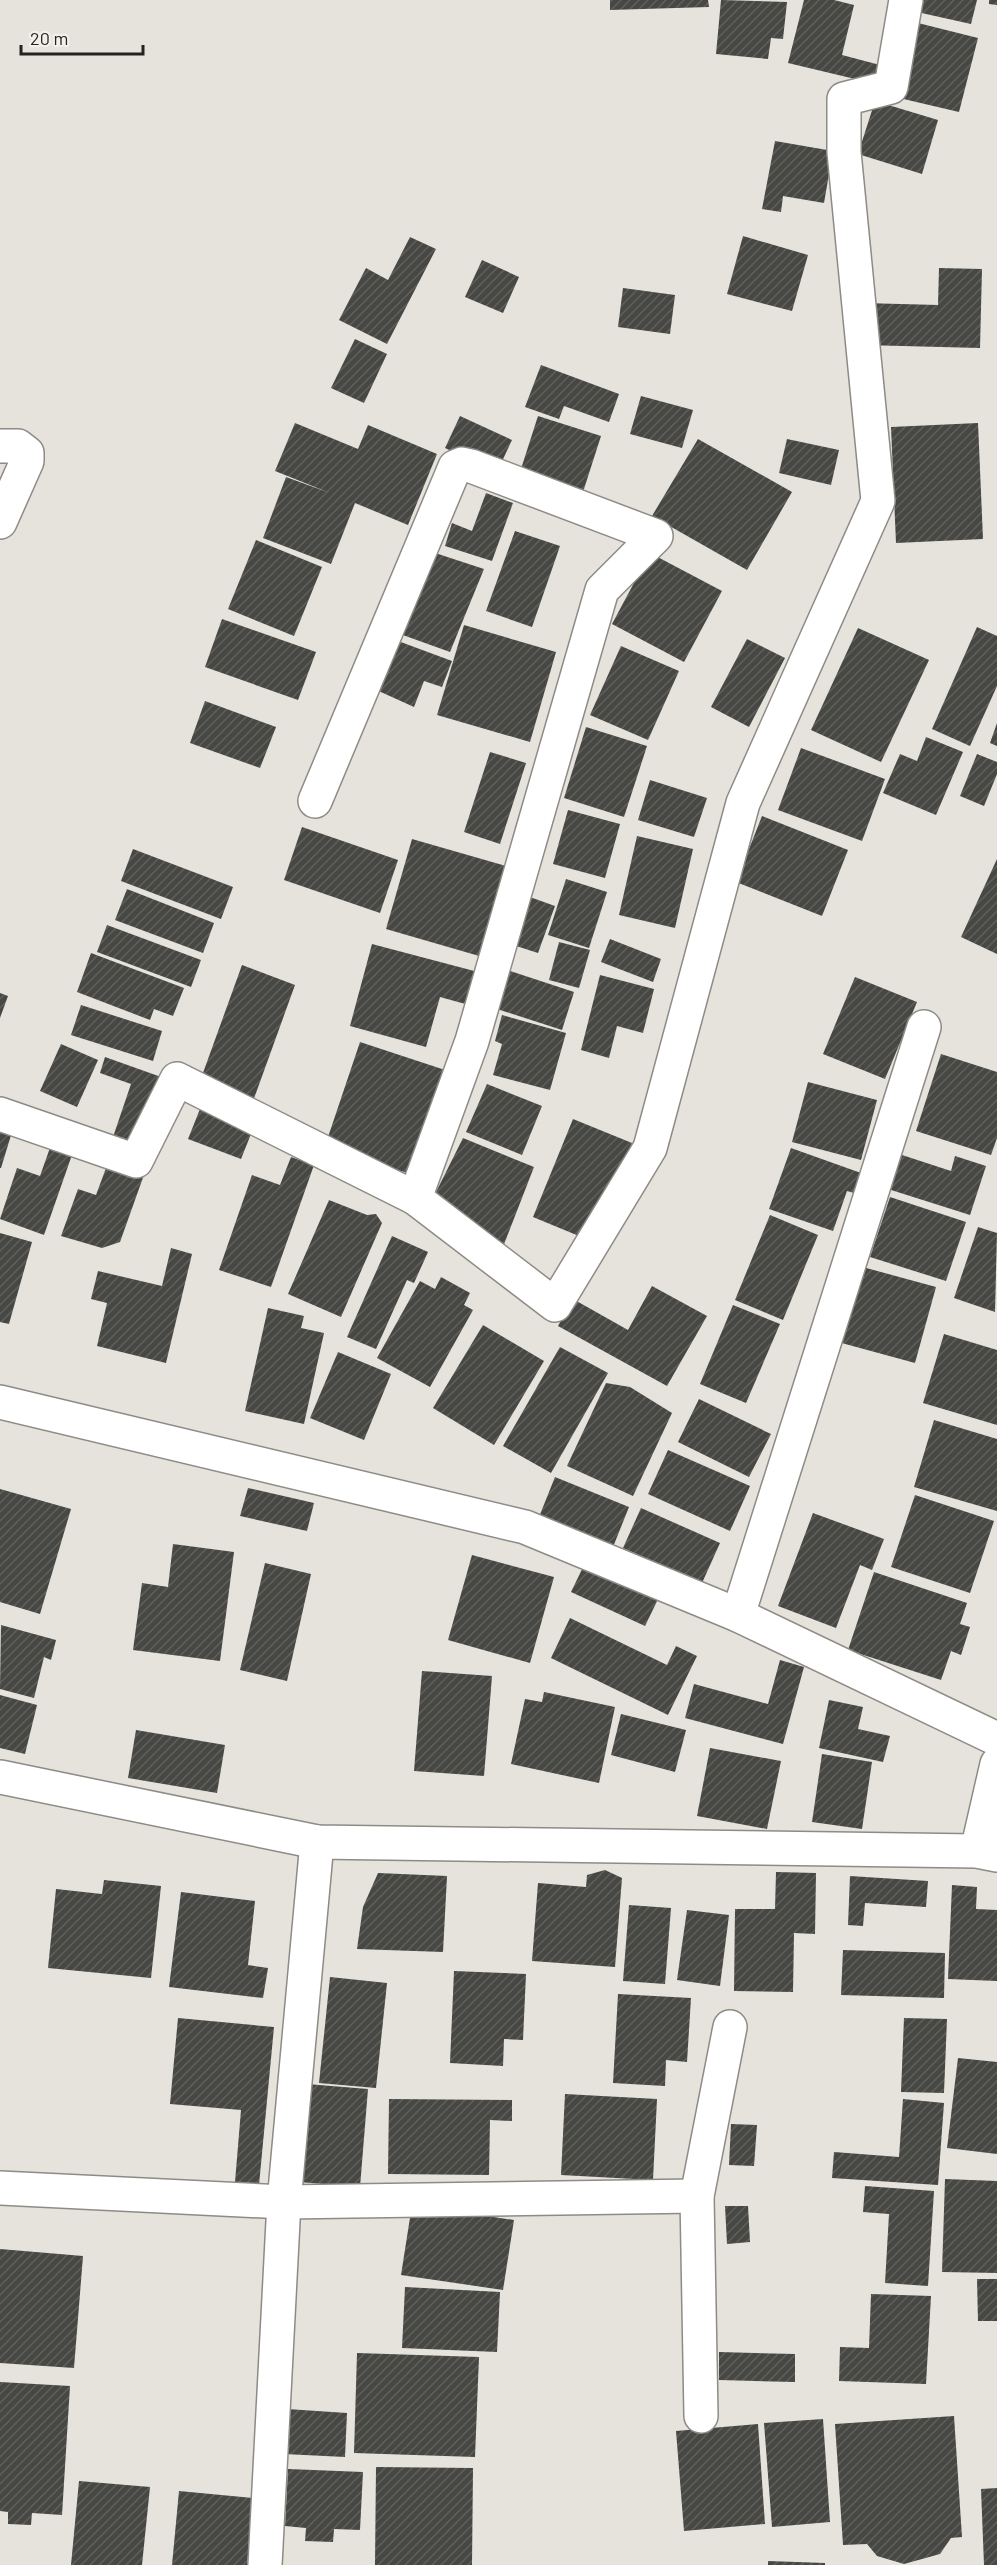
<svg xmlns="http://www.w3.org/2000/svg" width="997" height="2565" font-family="Barlow,sans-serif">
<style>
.building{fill:url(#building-hatch)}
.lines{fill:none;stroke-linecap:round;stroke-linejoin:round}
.street-casing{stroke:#8e8b86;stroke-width:36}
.street{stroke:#fff;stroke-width:33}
</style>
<defs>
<pattern id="building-hatch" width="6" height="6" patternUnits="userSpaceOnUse" patternTransform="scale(1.5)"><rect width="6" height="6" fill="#474843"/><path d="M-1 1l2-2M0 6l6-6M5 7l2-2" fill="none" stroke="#5f5f5b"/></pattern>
</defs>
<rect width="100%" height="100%" fill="#e6e3dd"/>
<!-- building -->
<g class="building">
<path d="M 610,0 L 708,0 L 709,7 L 610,10 Z"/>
<path d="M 721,0 L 787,2 L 783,39 L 771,38 L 768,59 L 716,54 Z"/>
<path d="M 804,0 L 834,0 L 854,5 L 842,55 L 880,65 L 876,84 L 788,63 Z"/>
<path d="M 920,0 L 977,0 L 971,24 L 917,12 Z"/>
<path d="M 989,0 L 997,0 L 997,5 L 989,4 Z"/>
<path d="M 914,22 L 978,38 L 959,112 L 895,97 Z"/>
<path d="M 875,101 L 938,120 L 922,174 L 858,154 Z"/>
<path d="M 775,141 L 833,151 L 824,203 L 783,196 L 781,212 L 762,209 Z"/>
<path d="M 743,236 L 808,255 L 792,311 L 727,294 Z"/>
<path d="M 410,237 L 436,249 L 387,344 L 339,320 L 366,268 L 388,280 Z"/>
<path d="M 482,260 L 519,277 L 503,313 L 465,297 Z"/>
<path d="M 939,268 L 982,269 L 980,348 L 863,345 L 863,303 L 938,305 Z"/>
<path d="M 623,288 L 675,295 L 670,334 L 618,327 Z"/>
<path d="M 355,339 L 387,354 L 364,403 L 331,388 Z"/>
<path d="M 541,365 L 619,394 L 609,422 L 564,406 L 559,419 L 525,407 Z"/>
<path d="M 641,396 L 693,410 L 682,448 L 630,434 Z"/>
<path d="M 460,416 L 512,440 L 497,472 L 445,448 Z"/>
<path d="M 538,416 L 601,436 L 583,492 L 520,472 Z"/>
<path d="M 295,423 L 358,449 L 368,425 L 437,454 L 408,525 L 355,503 L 331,564 L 263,538 L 286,477 L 330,493 L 275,471 Z"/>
<path d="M 978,423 L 983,539 L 896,543 L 891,427 Z"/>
<path d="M 698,439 L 792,492 L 747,570 L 652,516 Z"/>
<path d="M 787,439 L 839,450 L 831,485 L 779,473 Z"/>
<path d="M 486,493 L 513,503 L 492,561 L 445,546 L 452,523 L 472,531 Z"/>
<path d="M 515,531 L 560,546 L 532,627 L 486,611 Z"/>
<path d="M 256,540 L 322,567 L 294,636 L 228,609 Z"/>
<path d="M 423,549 L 484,569 L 450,652 L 389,630 Z"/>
<path d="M 650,553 L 722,591 L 684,662 L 612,624 Z"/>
<path d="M 222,619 L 316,652 L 298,700 L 205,667 Z"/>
<path d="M 464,625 L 556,652 L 530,742 L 437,715 Z"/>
<path d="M 977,627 L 997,636 L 997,686 L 970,746 L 932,729 Z"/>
<path d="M 858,628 L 929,660 L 881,762 L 811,730 Z"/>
<path d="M 390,638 L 452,661 L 442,687 L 424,681 L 414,707 L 372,688 Z"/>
<path d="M 747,639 L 785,658 L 749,727 L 711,707 Z"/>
<path d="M 621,646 L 679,671 L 648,740 L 590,715 Z"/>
<path d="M 205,701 L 276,727 L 260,768 L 190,743 Z"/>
<path d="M 997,723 L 997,746 L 990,743 Z"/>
<path d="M 586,727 L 647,746 L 624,817 L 564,798 Z"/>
<path d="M 926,737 L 963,752 L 936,815 L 883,793 L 900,754 L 917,761 Z"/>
<path d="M 801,748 L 885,779 L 862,841 L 778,810 Z"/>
<path d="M 490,752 L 526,763 L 500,844 L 464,832 Z"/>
<path d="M 977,754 L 997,762 L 997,774 L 984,806 L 960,796 Z"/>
<path d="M 650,780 L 707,798 L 694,837 L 638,820 Z"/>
<path d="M 568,810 L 620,824 L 605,878 L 553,864 Z"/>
<path d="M 762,816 L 848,850 L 822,916 L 736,882 Z"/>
<path d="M 302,827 L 398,860 L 380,913 L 284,880 Z"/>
<path d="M 637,836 L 693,849 L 675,928 L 619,915 Z"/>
<path d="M 412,839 L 506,866 L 493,960 L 386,929 Z"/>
<path d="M 133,849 L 233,887 L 221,919 L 121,881 Z"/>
<path d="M 997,859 L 997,954 L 961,937 Z"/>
<path d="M 566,879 L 607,892 L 589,948 L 548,935 Z"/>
<path d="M 127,889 L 214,923 L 203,953 L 115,920 Z"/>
<path d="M 527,896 L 555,906 L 538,953 L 510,944 Z"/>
<path d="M 107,925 L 201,960 L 191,987 L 97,952 Z"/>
<path d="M 610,939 L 661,959 L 653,982 L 601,962 Z"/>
<path d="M 559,942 L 590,950 L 579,988 L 549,980 Z"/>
<path d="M 372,944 L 478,972 L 469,1005 L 440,997 L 426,1047 L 350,1026 Z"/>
<path d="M 91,953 L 184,988 L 173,1016 L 154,1009 L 150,1020 L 77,992 Z"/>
<path d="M 242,965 L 295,985 L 252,1104 L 199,1084 Z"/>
<path d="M 504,969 L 574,992 L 562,1030 L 491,1007 Z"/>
<path d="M 600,975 L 654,989 L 643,1033 L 617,1026 L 609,1058 L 581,1050 Z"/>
<path d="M 855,977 L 917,1002 L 885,1079 L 823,1054 Z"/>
<path d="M 0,993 L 8,996 L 0,1018 Z"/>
<path d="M 81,1005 L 162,1031 L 153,1061 L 71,1035 Z"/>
<path d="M 502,1015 L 566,1033 L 550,1090 L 493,1075 L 502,1044 L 495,1041 Z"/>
<path d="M 360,1042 L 445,1070 L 410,1174 L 325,1146 Z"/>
<path d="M 61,1044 L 98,1060 L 77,1107 L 40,1091 Z"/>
<path d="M 941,1054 L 997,1072 L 997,1138 L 991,1155 L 916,1131 Z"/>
<path d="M 105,1057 L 164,1078 L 140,1147 L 113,1137 L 131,1084 L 100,1073 Z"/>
<path d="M 808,1082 L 877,1100 L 861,1160 L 792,1142 Z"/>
<path d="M 487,1084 L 542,1106 L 522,1155 L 466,1132 Z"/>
<path d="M 200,1109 L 217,1116 L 255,1124 L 241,1159 L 188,1139 Z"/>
<path d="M 573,1119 L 632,1143 L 591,1241 L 533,1217 Z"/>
<path d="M 0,1128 L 12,1132 L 1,1168 L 0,1168 Z"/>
<path d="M 463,1138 L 534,1167 L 501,1252 L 433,1198 Z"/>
<path d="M 51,1145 L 73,1152 L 44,1235 L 0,1219 L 17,1168 L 40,1176 Z"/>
<path d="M 791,1148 L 861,1173 L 854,1193 L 847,1191 L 833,1231 L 769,1209 Z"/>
<path d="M 899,1154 L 951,1171 L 955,1156 L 986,1166 L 970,1215 L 888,1189 Z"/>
<path d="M 291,1157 L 314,1165 L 271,1287 L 219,1270 L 252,1175 L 280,1185 Z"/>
<path d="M 109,1160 L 145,1172 L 120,1242 L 102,1248 L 61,1236 L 78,1189 L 96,1195 Z"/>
<path d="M 890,1197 L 966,1222 L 946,1281 L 870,1257 Z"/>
<path d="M 329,1200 L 367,1215 L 376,1214 L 382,1223 L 341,1317 L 288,1294 Z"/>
<path d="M 770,1215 L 818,1235 L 783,1320 L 735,1300 Z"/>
<path d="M 978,1227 L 997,1233 L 995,1312 L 954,1298 Z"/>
<path d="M 0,1233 L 32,1242 L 9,1324 L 0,1322 Z"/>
<path d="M 392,1236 L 428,1252 L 414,1283 L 407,1280 L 376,1349 L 347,1337 Z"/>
<path d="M 171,1248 L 192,1254 L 166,1363 L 97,1346 L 107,1303 L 91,1299 L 98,1271 L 162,1286 Z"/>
<path d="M 859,1266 L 936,1287 L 915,1363 L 838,1342 Z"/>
<path d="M 441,1277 L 470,1293 L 464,1305 L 473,1310 L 430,1387 L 377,1358 L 420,1281 L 435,1289 Z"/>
<path d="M 652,1286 L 707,1316 L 667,1386 L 558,1326 L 573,1299 L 628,1330 Z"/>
<path d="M 733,1305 L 780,1324 L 746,1403 L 700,1384 Z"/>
<path d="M 268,1308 L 304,1316 L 301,1328 L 324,1333 L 304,1424 L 245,1411 Z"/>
<path d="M 483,1325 L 544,1361 L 494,1445 L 433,1408 Z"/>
<path d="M 944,1334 L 997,1350 L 997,1425 L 923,1403 Z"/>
<path d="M 560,1347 L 608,1373 L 551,1473 L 503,1446 Z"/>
<path d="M 338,1352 L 391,1374 L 364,1440 L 310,1418 Z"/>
<path d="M 606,1383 L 630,1387 L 672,1413 L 633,1496 L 567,1466 Z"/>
<path d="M 699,1399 L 771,1434 L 749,1477 L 678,1442 Z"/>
<path d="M 934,1420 L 997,1439 L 997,1511 L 914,1487 Z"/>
<path d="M 668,1450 L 750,1486 L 730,1531 L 648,1494 Z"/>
<path d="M 555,1477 L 629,1507 L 613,1547 L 539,1517 Z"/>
<path d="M 248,1488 L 314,1503 L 307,1531 L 240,1516 Z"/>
<path d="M 0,1489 L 71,1509 L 40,1614 L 0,1602 Z"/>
<path d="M 915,1495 L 994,1521 L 970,1593 L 891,1567 Z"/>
<path d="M 641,1508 L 720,1543 L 702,1583 L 623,1548 Z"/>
<path d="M 813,1513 L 884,1539 L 872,1570 L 860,1565 L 836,1628 L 778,1606 Z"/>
<path d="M 173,1544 L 234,1552 L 220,1661 L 133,1650 L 142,1583 L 168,1587 Z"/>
<path d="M 472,1555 L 554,1577 L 530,1663 L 448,1640 Z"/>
<path d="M 587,1559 L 661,1593 L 645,1626 L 571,1592 Z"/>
<path d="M 265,1563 L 311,1574 L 287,1681 L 240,1670 Z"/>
<path d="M 874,1572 L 967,1603 L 960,1624 L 970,1627 L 961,1655 L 951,1651 L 941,1680 L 848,1650 Z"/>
<path d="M 570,1618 L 667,1665 L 676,1646 L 697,1656 L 668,1715 L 551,1658 Z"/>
<path d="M 1,1625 L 56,1640 L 51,1660 L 44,1657 L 34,1698 L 0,1689 Z"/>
<path d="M 780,1660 L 804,1667 L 783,1744 L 685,1718 L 694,1684 L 768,1704 Z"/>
<path d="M 422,1671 L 492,1676 L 484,1776 L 414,1771 Z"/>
<path d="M 544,1692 L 615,1707 L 599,1783 L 511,1764 L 525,1699 L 542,1702 Z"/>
<path d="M 0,1695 L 37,1705 L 25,1754 L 0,1748 Z"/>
<path d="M 829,1700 L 863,1707 L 858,1729 L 890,1736 L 883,1762 L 819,1748 Z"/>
<path d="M 621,1714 L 686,1730 L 675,1772 L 611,1755 Z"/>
<path d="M 136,1730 L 225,1745 L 217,1793 L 128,1778 Z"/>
<path d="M 710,1748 L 781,1761 L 767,1829 L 697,1816 Z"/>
<path d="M 822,1754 L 872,1762 L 862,1829 L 812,1822 Z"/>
<path d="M 605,1870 L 622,1878 L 615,1967 L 532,1961 L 538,1883 L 586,1887 L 587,1875 Z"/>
<path d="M 776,1872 L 816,1873 L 815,1934 L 794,1933 L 793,1992 L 734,1991 L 735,1909 L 775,1909 Z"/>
<path d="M 378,1873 L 447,1876 L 443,1952 L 357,1949 L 363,1907 Z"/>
<path d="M 850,1876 L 928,1881 L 926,1907 L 865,1903 L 863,1926 L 848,1925 Z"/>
<path d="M 104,1880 L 161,1886 L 151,1978 L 48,1968 L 56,1889 L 102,1894 Z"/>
<path d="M 952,1885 L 977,1887 L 976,1909 L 997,1910 L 997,1981 L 948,1979 Z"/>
<path d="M 181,1892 L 255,1901 L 248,1965 L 268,1968 L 263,1998 L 169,1987 Z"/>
<path d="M 629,1905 L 671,1908 L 665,1984 L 623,1981 Z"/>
<path d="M 687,1910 L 729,1915 L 720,1986 L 677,1980 Z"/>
<path d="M 843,1950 L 945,1953 L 944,1998 L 841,1995 Z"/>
<path d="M 454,1971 L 526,1974 L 523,2040 L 504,2039 L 503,2066 L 450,2063 Z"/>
<path d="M 330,1977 L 387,1983 L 376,2088 L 319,2083 Z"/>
<path d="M 618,1994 L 691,1998 L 687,2062 L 666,2060 L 665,2086 L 613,2083 Z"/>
<path d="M 178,2018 L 274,2027 L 259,2185 L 235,2182 L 241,2110 L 170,2104 Z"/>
<path d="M 904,2018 L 947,2019 L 944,2093 L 901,2092 Z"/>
<path d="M 958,2058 L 997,2062 L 997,2154 L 947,2148 Z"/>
<path d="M 307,2084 L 368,2089 L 360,2187 L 299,2182 Z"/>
<path d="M 565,2094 L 657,2099 L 653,2180 L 561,2175 Z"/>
<path d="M 389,2099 L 512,2100 L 512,2121 L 490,2120 L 489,2175 L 388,2174 Z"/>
<path d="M 903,2099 L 944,2103 L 938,2185 L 832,2178 L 834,2152 L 899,2157 Z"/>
<path d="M 731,2124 L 757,2125 L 754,2166 L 729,2165 Z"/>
<path d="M 945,2179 L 997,2181 L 997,2273 L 942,2272 Z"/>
<path d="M 865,2186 L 934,2191 L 928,2286 L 885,2283 L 889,2214 L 863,2212 Z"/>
<path d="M 412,2205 L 514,2220 L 503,2290 L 401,2275 Z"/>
<path d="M 725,2206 L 748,2206 L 750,2242 L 727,2244 Z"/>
<path d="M 0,2249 L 83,2256 L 74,2368 L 0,2363 Z"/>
<path d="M 977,2279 L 997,2279 L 997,2321 L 978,2321 Z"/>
<path d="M 405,2287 L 500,2292 L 497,2352 L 402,2348 Z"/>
<path d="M 871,2294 L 931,2296 L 926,2384 L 839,2381 L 840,2347 L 869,2348 Z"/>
<path d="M 719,2352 L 795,2354 L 795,2382 L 719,2380 Z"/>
<path d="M 357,2353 L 479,2357 L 475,2457 L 354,2453 Z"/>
<path d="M 0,2382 L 70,2386 L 62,2515 L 32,2513 L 31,2525 L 8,2524 L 8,2512 L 0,2511 Z"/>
<path d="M 287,2409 L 347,2413 L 345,2457 L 284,2454 Z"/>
<path d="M 954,2416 L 962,2537 L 951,2538 L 940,2554 L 904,2564 L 877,2556 L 867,2544 L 843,2545 L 835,2424 Z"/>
<path d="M 823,2419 L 830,2522 L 772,2527 L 764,2423 Z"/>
<path d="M 758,2424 L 765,2524 L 684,2531 L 676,2431 Z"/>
<path d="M 376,2467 L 473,2468 L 472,2565 L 375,2565 Z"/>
<path d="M 288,2469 L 363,2472 L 360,2530 L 334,2529 L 333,2542 L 305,2541 L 306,2528 L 285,2526 Z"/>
<path d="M 79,2481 L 150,2487 L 142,2565 L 71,2565 Z"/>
<path d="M 997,2488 L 997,2565 L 984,2565 L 981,2489 Z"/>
<path d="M 179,2491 L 253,2498 L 247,2565 L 172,2565 Z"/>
<path d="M 768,2561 L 825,2563 L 825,2565 L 768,2565 Z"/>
</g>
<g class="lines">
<!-- street casing -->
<g class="street-casing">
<g id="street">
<path d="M 0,446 L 18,446 L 27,453 L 27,461 L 0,522"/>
<path d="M 315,801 L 455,467 L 462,464 L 471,466 L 656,536 L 602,590 L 472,1041 L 415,1198"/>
<path d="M 0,1114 L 136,1161 L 177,1079 L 415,1198 L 555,1305 L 650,1148 L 743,803 L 878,501 L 844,152 L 844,99 L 891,87 L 906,0"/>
<path d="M 0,1402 L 525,1527 L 738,1615 L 997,1739"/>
<path d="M 738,1615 L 924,1027"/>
<path d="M 0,1777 L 317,1842 L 977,1851 L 997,1855"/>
<path d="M 977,1851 L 997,1764"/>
<path d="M 0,2188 L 284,2202 L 697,2196"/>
<path d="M 701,2416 L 697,2196 L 730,2027"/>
<path d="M 265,2565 L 284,2202 L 317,1842"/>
</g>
</g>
<!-- street -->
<use href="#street" class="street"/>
</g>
<!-- scale -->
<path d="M21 45v9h122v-9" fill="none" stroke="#242320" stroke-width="3"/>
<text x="30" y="45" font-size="18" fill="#242320" stroke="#f3f0ea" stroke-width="4.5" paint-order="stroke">20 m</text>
</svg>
